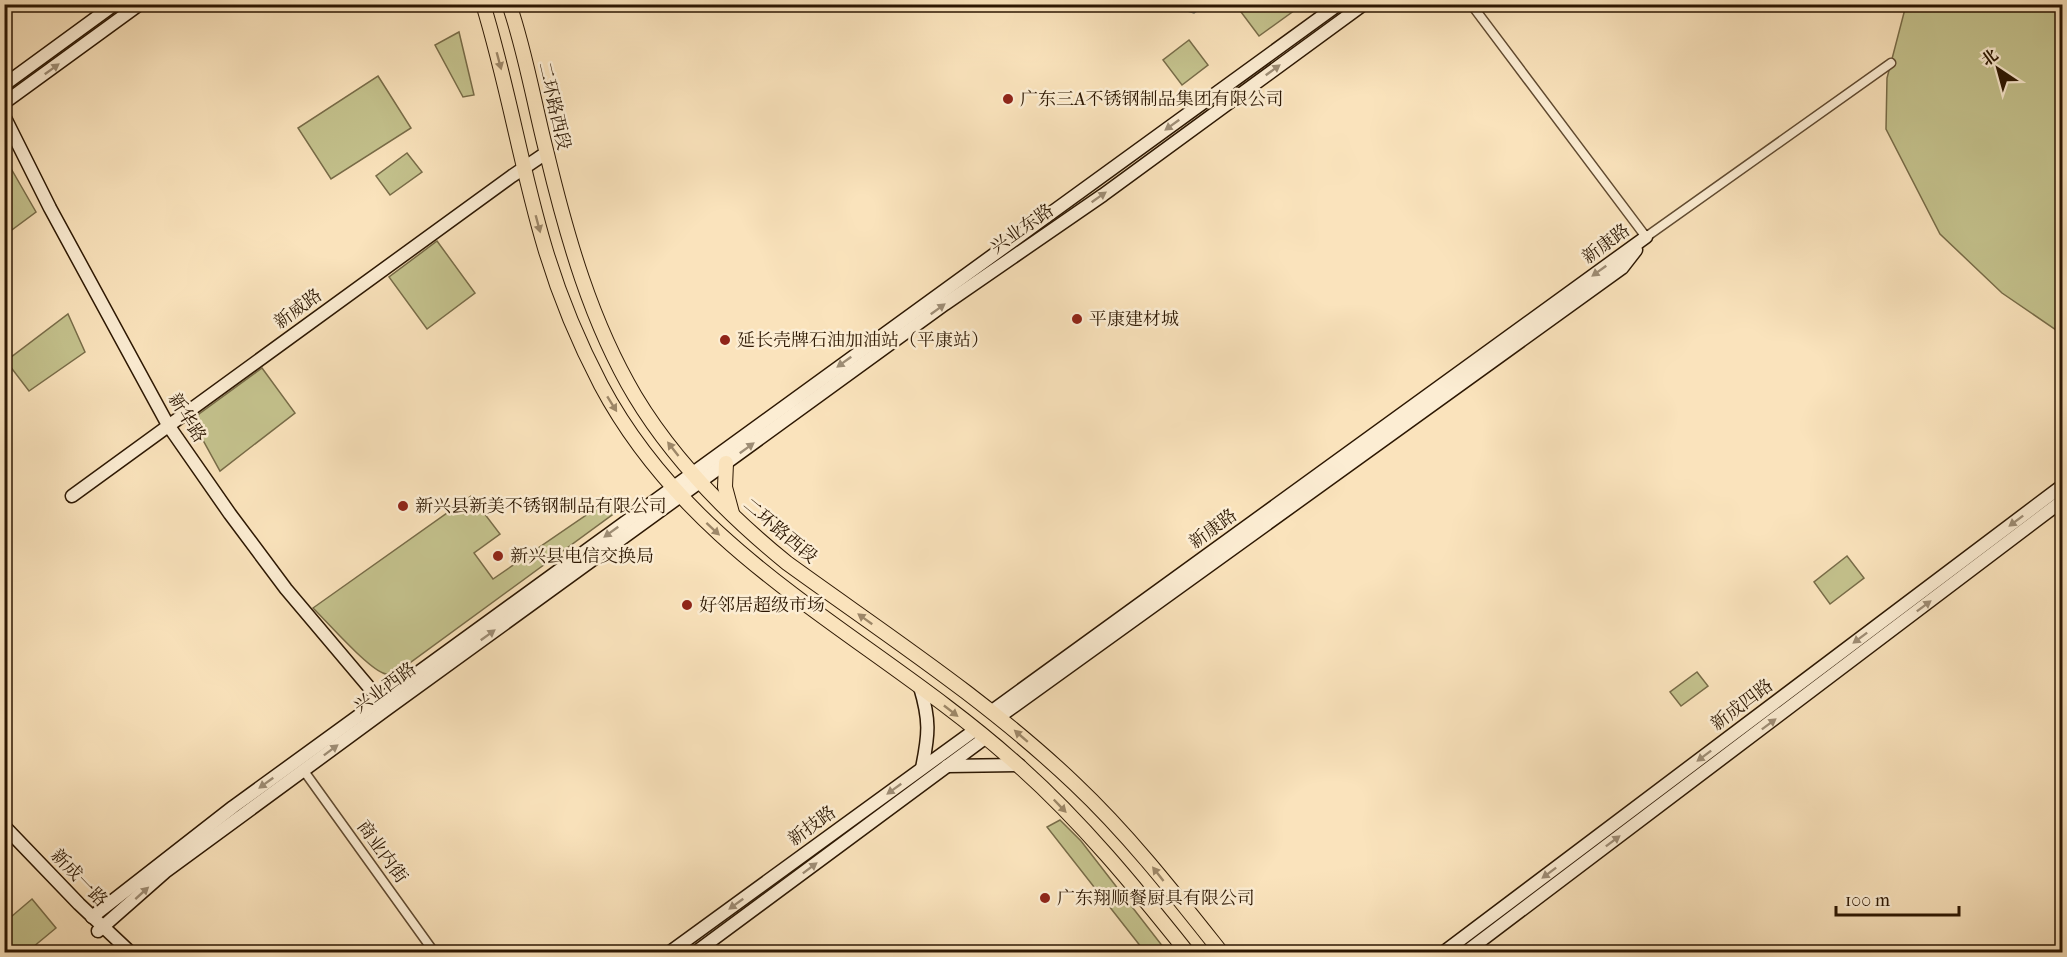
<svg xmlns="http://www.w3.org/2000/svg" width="2067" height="957" font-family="'IM FELL French Canon','Noto Serif SC',serif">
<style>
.green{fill:#c4c28d;stroke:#786c48;stroke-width:1.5}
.water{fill:#a5bbbd;stroke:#757972;stroke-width:1.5}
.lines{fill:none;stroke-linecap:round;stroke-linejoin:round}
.street-casing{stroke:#604a30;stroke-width:11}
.secondary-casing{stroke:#2c1702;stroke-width:15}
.primary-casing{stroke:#2c1702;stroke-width:16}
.street{stroke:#fcedd3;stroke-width:8}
.secondary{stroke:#fcedd3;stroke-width:12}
.primary{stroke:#fae3bc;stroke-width:14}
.oneway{fill:#9d8768}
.oneway2{fill:#9e8d75}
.poi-dot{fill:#8f2418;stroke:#fcedd3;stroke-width:2}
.labels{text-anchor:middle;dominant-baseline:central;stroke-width:5;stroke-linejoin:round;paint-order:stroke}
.poi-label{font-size:18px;fill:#2c1702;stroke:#fcedd3;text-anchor:start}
.street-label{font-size:18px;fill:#2c1702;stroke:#fcedd3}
</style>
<rect width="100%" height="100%" fill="#fae3bc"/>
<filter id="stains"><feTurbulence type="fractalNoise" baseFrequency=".00333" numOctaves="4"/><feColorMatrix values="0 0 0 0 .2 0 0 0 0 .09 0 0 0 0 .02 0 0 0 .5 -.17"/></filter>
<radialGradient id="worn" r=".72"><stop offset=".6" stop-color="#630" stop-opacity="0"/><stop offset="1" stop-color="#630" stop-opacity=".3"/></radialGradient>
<!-- green -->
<g class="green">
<path d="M 1243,5 L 1243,4 L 1302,5 L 1259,36 L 1238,8 Z"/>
<path d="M 1906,5 L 2062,5 L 2062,334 L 2002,293 L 1940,234 L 1886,129 L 1887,78 Z"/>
<path d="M 459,32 L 474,95 L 463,97 L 435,45 Z"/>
<path d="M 1189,40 L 1208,65 L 1182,85 L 1163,60 Z"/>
<path d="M 378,76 L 411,128 L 331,179 L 298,128 Z"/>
<path d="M 407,153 L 422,172 L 390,195 L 376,176 Z"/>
<path d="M 5,158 L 36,212 L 5,235 L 4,235 Z"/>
<path d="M 437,241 L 475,293 L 427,329 L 389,277 Z"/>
<path d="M 68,314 L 85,352 L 29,391 L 6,361 Z"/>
<path d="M 262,368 L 295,413 L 220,471 L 193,422 L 199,414 Z"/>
<path d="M 471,496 L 500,534 L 474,553 L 493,579 L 614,496 L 623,507 L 400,670 C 395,673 388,676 383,673 C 366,666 328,623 313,608 Z"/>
<path d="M 1847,556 L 1864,578 L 1830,604 L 1814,582 Z"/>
<path d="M 1697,672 L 1708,686 L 1681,706 L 1670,692 Z"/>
<path d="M 1060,820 L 1081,841 L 1167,952 L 1145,952 L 1047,827 Z"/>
<path d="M 32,899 L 56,928 L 27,952 L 5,952 L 5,922 Z"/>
</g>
<!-- water -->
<path class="water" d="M 1178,5 L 1206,5 L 1194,13 L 1181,9 Z"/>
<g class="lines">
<!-- street casing -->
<g class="street-casing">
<g id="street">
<path d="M 1471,4 L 1646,237 L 1891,63"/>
<path d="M 304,771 L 434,952"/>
</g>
</g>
<!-- secondary casing -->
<g class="secondary-casing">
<g id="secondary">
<path d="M 4,85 L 115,4"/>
<path d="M 4,103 L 140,4"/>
<path d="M 4,116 L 50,208 L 168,425 L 230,514 L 286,589 L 384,705"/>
<path d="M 72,496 L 512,176 L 546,153"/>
<path d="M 920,687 C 930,720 929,734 922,768"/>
<path d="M 992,711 L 1646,237"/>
<path d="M 999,717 L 1622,268 L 1636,250"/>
<path d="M 947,766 L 1019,765"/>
<path d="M 4,826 L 79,904 L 130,952"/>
<path d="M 92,917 L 233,807 L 1339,4"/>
<path d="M 98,931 L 165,872 L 387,709 L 945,304 L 1103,195 L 1364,4"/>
<path d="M 670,952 L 975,730"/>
<path d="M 696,952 L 985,738"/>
<path d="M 1444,952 L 2062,486"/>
<path d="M 1466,952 L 2062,501"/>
</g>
</g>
<!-- primary casing -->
<g class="primary-casing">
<g id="primary">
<path d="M 483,4 C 508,85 521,168 545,248 C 559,295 578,341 601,385 C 695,562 876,637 1019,766 C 1082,822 1135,887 1187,952"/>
<path d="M 509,4 C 526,53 534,104 547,154 C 567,237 591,322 635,396 C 674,461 728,515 787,563 C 885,634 987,700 1075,784 C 1129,835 1175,894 1221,952"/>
<path d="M 726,463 L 725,487 L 732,513"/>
</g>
</g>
<!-- street -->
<use href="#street" class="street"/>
<!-- secondary -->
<use href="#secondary" class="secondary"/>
<!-- primary -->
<use href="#primary" class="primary"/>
</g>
<!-- one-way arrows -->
<defs><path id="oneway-solid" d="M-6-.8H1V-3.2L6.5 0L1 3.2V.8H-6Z" transform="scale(1.5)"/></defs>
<g class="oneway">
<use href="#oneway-solid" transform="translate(499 61) rotate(75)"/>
<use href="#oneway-solid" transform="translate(538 224) rotate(75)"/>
<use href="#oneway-solid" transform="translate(612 404) rotate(58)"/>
<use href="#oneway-solid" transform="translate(673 449) rotate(-128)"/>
<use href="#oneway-solid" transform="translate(713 529) rotate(43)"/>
<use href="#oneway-solid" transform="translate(865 619) rotate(-144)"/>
<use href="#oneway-solid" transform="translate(951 711) rotate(38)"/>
<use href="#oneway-solid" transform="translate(1021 736) rotate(-139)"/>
<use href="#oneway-solid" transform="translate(1060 806) rotate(46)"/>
<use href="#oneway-solid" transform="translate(1158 874) rotate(-128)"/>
</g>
<g class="oneway2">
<use href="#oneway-solid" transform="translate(52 69) rotate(-36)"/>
<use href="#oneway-solid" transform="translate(1273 70) rotate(-36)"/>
<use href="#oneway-solid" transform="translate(1172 125) rotate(144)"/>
<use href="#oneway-solid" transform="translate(1099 197) rotate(-35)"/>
<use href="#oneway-solid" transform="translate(1599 271) rotate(144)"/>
<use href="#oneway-solid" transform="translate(938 309) rotate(-36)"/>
<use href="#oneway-solid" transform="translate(844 362) rotate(144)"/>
<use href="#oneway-solid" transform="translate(747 448) rotate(-36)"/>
<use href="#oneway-solid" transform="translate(2016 521) rotate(143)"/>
<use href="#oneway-solid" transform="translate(611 532) rotate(144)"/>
<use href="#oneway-solid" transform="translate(1924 606) rotate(-37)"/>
<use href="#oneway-solid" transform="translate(488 635) rotate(-36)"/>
<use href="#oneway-solid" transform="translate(1860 638) rotate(143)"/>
<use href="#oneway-solid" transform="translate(1769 724) rotate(-37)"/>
<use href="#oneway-solid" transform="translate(331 750) rotate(-37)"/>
<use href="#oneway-solid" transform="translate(1704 756) rotate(143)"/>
<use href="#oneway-solid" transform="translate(266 783) rotate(144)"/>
<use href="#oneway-solid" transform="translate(894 789) rotate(144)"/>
<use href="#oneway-solid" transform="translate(1613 841) rotate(-37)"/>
<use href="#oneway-solid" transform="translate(810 868) rotate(-37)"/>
<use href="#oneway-solid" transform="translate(1549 873) rotate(143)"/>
<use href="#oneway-solid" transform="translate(142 893) rotate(-42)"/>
<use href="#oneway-solid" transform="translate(736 904) rotate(144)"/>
</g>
<!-- markers -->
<g class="poi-dot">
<circle cx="1008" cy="99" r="6"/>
<circle cx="1077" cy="319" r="6"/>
<circle cx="725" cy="340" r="6"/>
<circle cx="403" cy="506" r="6"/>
<circle cx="498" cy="556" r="6"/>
<circle cx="687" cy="605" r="6"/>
<circle cx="1045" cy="898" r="6"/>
</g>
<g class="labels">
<!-- poi labels -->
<g class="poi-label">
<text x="1020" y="99">广东三A不锈钢制品集团有限公司</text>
<text x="1089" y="319">平康建材城</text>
<text x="737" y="340">延长壳牌石油加油站（平康站）</text>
<text x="415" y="506">新兴县新美不锈钢制品有限公司</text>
<text x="510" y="556">新兴县电信交换局</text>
<text x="699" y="605">好邻居超级市场</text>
<text x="1057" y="898">广东翔顺餐厨具有限公司</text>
</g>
<!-- street labels -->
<g class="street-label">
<text transform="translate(554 106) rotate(77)">二环路西段</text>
<text transform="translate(1022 229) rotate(-35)">兴业东路</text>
<text transform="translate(1606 244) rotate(-36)">新康路</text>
<text transform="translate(298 309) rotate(-36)">新威路</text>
<text transform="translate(187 418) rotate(58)">新华路</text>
<text transform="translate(1213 529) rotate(-36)">新康路</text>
<text transform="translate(780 531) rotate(40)">二环路西段</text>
<text transform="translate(385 688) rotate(-36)">兴业西路</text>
<text transform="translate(1742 705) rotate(-37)">新成四路</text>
<text transform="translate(812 826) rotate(-36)">新技路</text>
<text transform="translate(382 852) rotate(54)">商业内街</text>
<text transform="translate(79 878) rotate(46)">新成一路</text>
</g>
</g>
<!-- margin -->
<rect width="2067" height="957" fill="none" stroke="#fae3bc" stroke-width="24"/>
<rect x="6" y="6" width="2055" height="945" fill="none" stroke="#2c1702" stroke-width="3"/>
<rect x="12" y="12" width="2043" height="933" fill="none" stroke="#2c1702" stroke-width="1.5"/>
<!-- north arrow -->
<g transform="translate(1998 69) rotate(324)" stroke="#fcedd3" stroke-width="4.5" paint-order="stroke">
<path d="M0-4.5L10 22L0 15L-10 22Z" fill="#2c1702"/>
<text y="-9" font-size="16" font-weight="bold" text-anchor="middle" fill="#2c1702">北</text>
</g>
<!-- scale -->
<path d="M1836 906v9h123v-9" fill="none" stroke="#2c1702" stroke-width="3"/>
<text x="1845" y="906" font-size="18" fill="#2c1702" stroke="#fcedd3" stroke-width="4.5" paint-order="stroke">100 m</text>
<rect width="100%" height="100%" filter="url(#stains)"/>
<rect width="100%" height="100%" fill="url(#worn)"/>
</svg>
